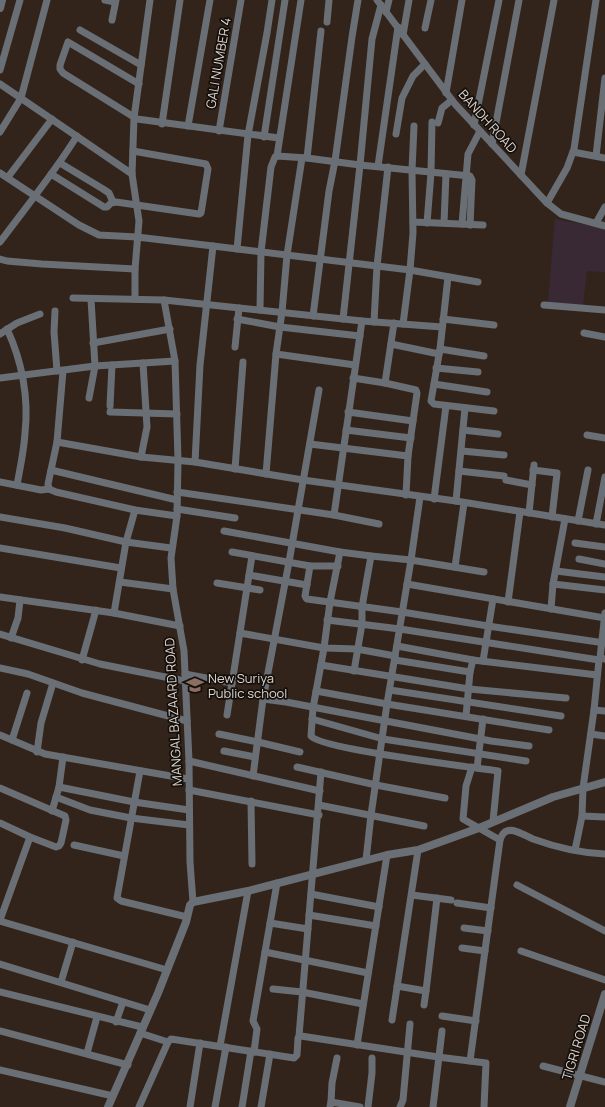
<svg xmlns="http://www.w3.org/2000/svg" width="605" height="1107" font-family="Manrope,sans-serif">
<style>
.education{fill:#392935}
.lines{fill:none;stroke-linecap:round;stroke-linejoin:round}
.minor{stroke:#696f75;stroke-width:7}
.tertiary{stroke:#696f75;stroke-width:8}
.labels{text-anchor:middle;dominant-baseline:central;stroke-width:3.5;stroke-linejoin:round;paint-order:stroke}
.street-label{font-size:13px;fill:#ded5cf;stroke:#150f0b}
.poi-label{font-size:13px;fill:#ded5cf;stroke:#150f0b;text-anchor:start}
</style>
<rect width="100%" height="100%" fill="#32241b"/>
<!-- education -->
<path class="education" d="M 555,219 L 596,227 L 605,230 L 605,272 L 587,271 L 583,306 L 548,303 Z"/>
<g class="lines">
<!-- minor -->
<g class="minor">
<path d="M 105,0 L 115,2"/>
<path d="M 377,0 L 455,104 L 547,203 L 561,214 L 605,226"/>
<path d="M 386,12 L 389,0"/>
<path d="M 112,20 L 116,0"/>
<path d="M 327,22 L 329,0"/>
<path d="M 425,28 L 431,0"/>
<path d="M 80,30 L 141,65"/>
<path d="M 403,35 L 409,0"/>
<path d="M 0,70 L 20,0"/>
<path d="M 0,84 L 132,174"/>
<path d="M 139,84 L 68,42 L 60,65 L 60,69 L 63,73 L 137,119 L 279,138"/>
<path d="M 446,93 L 462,0"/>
<path d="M 438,123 L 442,108 L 452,100"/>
<path d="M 162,124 L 180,0"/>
<path d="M 474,125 L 499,0"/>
<path d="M 188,126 L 210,0"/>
<path d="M 219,131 L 241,0"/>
<path d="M 0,132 L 21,98 L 47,0"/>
<path d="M 396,134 L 402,98 L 413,76 L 425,64"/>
<path d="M 264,137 L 285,0"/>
<path d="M 492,144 L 519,0"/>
<path d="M 573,152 L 605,158"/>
<path d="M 277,156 L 301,0"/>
<path d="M 596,156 L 605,78"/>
<path d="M 307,158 L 321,31"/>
<path d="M 60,163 L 103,189 L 109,193 L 113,202"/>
<path d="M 378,166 L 398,27"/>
<path d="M 0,173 L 79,225 L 99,235 L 137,237 L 213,246 L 410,270 L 478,282"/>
<path d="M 51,174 L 104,207 L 107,207 L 111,203 L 116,202 L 199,214 L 201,213 L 208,169 L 206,164 L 133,151"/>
<path d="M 521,175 L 554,0"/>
<path d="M 8,177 L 52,119"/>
<path d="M 547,203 L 567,168 L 574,149 L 596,0"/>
<path d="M 413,222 L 483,225"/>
<path d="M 427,223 L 431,173 L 432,122"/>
<path d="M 444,223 L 446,174"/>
<path d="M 596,223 L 605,207"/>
<path d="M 462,224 L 468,154 L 480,131"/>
<path d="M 0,242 C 26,207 54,173 77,136"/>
<path d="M 237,249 L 248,135 L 267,33 L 272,0"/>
<path d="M 0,259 L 7,261 L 42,264 L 135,269"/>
<path d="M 448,277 L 440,349 L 431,401 L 434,404 L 494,411"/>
<path d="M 73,298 L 164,300 L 362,321 L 442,327"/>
<path d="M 135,299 L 135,269 L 139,221 L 132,174 L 134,118 L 150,0"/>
<path d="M 164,300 L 175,361 L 178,460 L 177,516 L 171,558 L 173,589 L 184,651 L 189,761 L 190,862 L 193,902"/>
<path d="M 544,305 L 605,310"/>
<path d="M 260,310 L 261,252 L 271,167 L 275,157 L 277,156 L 307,158 L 360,165 L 470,176 L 472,180 L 470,225"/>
<path d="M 55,311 L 54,332 L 57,371"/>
<path d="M 313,316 L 329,191 L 335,161 L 352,37 L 358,0"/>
<path d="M 237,319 L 280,327 L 360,336"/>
<path d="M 343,319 L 360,165 L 372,39 L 381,5"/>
<path d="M 443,319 L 494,325"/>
<path d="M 374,322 L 377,266 L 388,167"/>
<path d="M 403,324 L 410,270 L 413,233 L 412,170 L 414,126"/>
<path d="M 7,329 C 22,361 29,398 25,433 C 24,451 20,468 17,485"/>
<path d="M 584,333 L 605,337"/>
<path d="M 0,334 L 17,323 L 40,314"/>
<path d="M 93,343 L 170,329"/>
<path d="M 391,344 L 439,354"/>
<path d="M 235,347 L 239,308"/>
<path d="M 440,349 L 484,356"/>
<path d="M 276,354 L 355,365"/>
<path d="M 436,368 L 478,372"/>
<path d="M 63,371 L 57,442 L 48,484 L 49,489 L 56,492 L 135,510 L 177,516"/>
<path d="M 0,378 L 95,366 L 175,361"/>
<path d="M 353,378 L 385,383 L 416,390 L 417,393 L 408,456 L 406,495"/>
<path d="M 385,383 L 394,323"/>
<path d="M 434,384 L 487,392"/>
<path d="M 89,398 L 95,366 L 91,299"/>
<path d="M 110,406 L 112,365"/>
<path d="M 110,412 L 177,414"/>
<path d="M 348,412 L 413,421"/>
<path d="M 346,430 L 411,438"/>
<path d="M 463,430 L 498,434"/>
<path d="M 587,435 L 605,438"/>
<path d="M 57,442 L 141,457 L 195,462 L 303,480 L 456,501 L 605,525"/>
<path d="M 310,444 L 408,456"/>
<path d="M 462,451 L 504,455"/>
<path d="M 141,457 L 147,427 L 143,363"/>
<path d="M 195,462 L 200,365 L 213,246"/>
<path d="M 235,469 L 243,362"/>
<path d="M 51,470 L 177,500"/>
<path d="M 533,470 L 557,473 L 552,517"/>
<path d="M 459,471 L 504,476"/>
<path d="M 266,474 L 276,354 L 282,312 L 287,255 L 302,158"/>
<path d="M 506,480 L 532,485"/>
<path d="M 0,482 L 41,490 L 49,489"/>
<path d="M 177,492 L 334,515 L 379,524"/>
<path d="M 434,499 L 446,406"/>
<path d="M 456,501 L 465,408"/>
<path d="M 177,509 L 235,518"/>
<path d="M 529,513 L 534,465"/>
<path d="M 334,515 L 362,321"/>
<path d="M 0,517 L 65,528 L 126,542 L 171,548"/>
<path d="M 578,521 L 588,470"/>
<path d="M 596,524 L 605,477"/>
<path d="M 224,531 L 340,552 L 371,556 L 411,560 L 484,572"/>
<path d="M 575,543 L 605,547"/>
<path d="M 0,548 L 121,568"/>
<path d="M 232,552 L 310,566 L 338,566"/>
<path d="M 340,552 L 330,602 L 324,648 L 313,708 L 311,736 C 320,749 472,767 498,771 L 493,821"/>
<path d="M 579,559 L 605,564"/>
<path d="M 310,566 L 305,596 L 306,598 L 307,599 L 402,612 L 488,626 L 605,643"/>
<path d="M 455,567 L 464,503"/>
<path d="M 556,571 L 605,577"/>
<path d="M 249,575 L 307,585"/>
<path d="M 120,582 L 173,589"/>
<path d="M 217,583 L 260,590"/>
<path d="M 407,584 L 605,618"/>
<path d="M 553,584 L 605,590"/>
<path d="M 0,597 L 114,613 L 180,626"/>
<path d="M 508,602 L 520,512"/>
<path d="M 551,609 L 553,584 L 565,519"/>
<path d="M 114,613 L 126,542 L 135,510"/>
<path d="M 327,620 L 400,629 L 599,660 L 600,658 L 605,659"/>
<path d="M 240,633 L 324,648 L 357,649 L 395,656"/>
<path d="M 0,634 L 100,664 L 185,681"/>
<path d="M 11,638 L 18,618 L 20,600"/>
<path d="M 397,646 L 473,660 L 597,675"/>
<path d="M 600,658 L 605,613"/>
<path d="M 82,660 L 96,610"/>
<path d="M 395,660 L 470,672"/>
<path d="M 483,661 L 493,599"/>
<path d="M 321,665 L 469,689 L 566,698"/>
<path d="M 0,668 L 28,674 L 82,693 L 187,721"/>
<path d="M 354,671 L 362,624 L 362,607 L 371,556"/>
<path d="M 185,674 L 232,683"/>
<path d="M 390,690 L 561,716"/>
<path d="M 316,691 L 387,704 L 549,730"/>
<path d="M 263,699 L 286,702 L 491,741 L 529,746"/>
<path d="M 594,710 L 605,711"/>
<path d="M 227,715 L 252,556"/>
<path d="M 466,716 L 470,672 L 473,660"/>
<path d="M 312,719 L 383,739 L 526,761"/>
<path d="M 219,734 L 258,742 L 300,752"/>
<path d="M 591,734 L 605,736"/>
<path d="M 0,735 L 45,754 L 188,779"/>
<path d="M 12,740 L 27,693"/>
<path d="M 224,751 L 255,757"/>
<path d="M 37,752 L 41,723 L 53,683"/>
<path d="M 189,761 L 320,791"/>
<path d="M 297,767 L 376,785 L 445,798"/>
<path d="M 477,768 L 483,719"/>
<path d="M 140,771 L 117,898 L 121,901 L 187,917"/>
<path d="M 253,776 L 263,699 L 289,562 L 319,390"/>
<path d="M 59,787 L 63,757"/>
<path d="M 0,788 L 65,816 L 66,820 L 61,843 L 59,846 L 56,847 L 30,837 L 0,823"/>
<path d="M 189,790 L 319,815"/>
<path d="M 56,797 L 90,810 L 131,818 L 189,825"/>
<path d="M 251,801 L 252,864"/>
<path d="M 319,805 L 424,826"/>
<path d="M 52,811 L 59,787 L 134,802 L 189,810"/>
<path d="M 582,816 L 605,817"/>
<path d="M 500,840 C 501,837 503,832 507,831 C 514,828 526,836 533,839 C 555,847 581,853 605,854"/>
<path d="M 74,845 L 124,856"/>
<path d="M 575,850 L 582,816 L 583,788 L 594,710 L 599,660"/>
<path d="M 366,860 L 371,815 L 387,704 L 411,560 L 420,497"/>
<path d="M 517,885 L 605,931"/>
<path d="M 311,894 L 379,907"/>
<path d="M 412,895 L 451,900"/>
<path d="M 457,903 L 491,908"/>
<path d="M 309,915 L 376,926"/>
<path d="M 0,920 L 30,837"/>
<path d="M 0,921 L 167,970"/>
<path d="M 270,923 L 308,929"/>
<path d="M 464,928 L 488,931"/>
<path d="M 462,948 L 485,951"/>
<path d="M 521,951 L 605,980"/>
<path d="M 265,952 L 368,973"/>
<path d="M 0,964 L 150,1010"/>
<path d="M 61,982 L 73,942"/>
<path d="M 397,986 L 426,991 L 437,898"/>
<path d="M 273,989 L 302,992 L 363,1004"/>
<path d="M 0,992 L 142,1027"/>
<path d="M 424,1005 L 426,991"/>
<path d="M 442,1016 L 476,1021"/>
<path d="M 392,1020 L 418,850"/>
<path d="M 116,1022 L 123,1002"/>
<path d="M 0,1031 L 128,1065"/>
<path d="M 140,1033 L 168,1042"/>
<path d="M 299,1036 L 321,772"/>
<path d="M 357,1045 L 387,855"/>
<path d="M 220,1046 L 248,891"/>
<path d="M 254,1052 L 257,1029 L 253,1021 L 277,883"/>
<path d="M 87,1053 L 97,1017"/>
<path d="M 470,1061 L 500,840 L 463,819 L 466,786 L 472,767"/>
<path d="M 543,1066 L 605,1082"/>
<path d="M 0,1070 L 113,1096"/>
<path d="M 331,1102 L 360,1107"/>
<path d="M 139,1107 L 168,1042 L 171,1039 L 294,1058 L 297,1055 L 298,1038 L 301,1036 L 438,1057 L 486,1063 L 484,1107"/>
<path d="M 190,1107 L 200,1043"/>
<path d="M 215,1107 L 226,1047"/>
<path d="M 242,1107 L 251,1051"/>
<path d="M 261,1107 L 270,1054"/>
<path d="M 330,1107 L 331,1102 L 332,1083 L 337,1058"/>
<path d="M 368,1107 L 372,1073 L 372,1058"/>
<path d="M 400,1107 L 403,1100 L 410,1024"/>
<path d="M 433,1107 L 442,1031"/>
</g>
<!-- tertiary -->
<g class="tertiary">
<path d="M 0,8 L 2,0"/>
<path d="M 108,1107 L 158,993 L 186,922 L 190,905 L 193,902 L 248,891 L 387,855 L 418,850 L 479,828 L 553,797 L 605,782"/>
<path d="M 570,1107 L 605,994"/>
</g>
</g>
<!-- icons -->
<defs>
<g id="school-bare" transform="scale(1.38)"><path d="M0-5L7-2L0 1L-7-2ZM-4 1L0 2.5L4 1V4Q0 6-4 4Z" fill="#8d6e63" stroke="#150f0b" stroke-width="2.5" paint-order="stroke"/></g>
</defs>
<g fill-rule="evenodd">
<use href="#school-bare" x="195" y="685"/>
</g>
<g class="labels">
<!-- street labels -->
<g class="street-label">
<text transform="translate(218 63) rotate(-80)">GALI NUMBER 4</text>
<text transform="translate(488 121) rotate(48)">BANDH ROAD</text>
<text transform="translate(173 712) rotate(-93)">MANGAL BAZAARD ROAD</text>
<text transform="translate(576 1047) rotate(-73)">TIGRI ROAD</text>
</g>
<!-- poi labels -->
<g class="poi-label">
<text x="208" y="678">New Suriya<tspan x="208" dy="15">Public school</tspan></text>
</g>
</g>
</svg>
